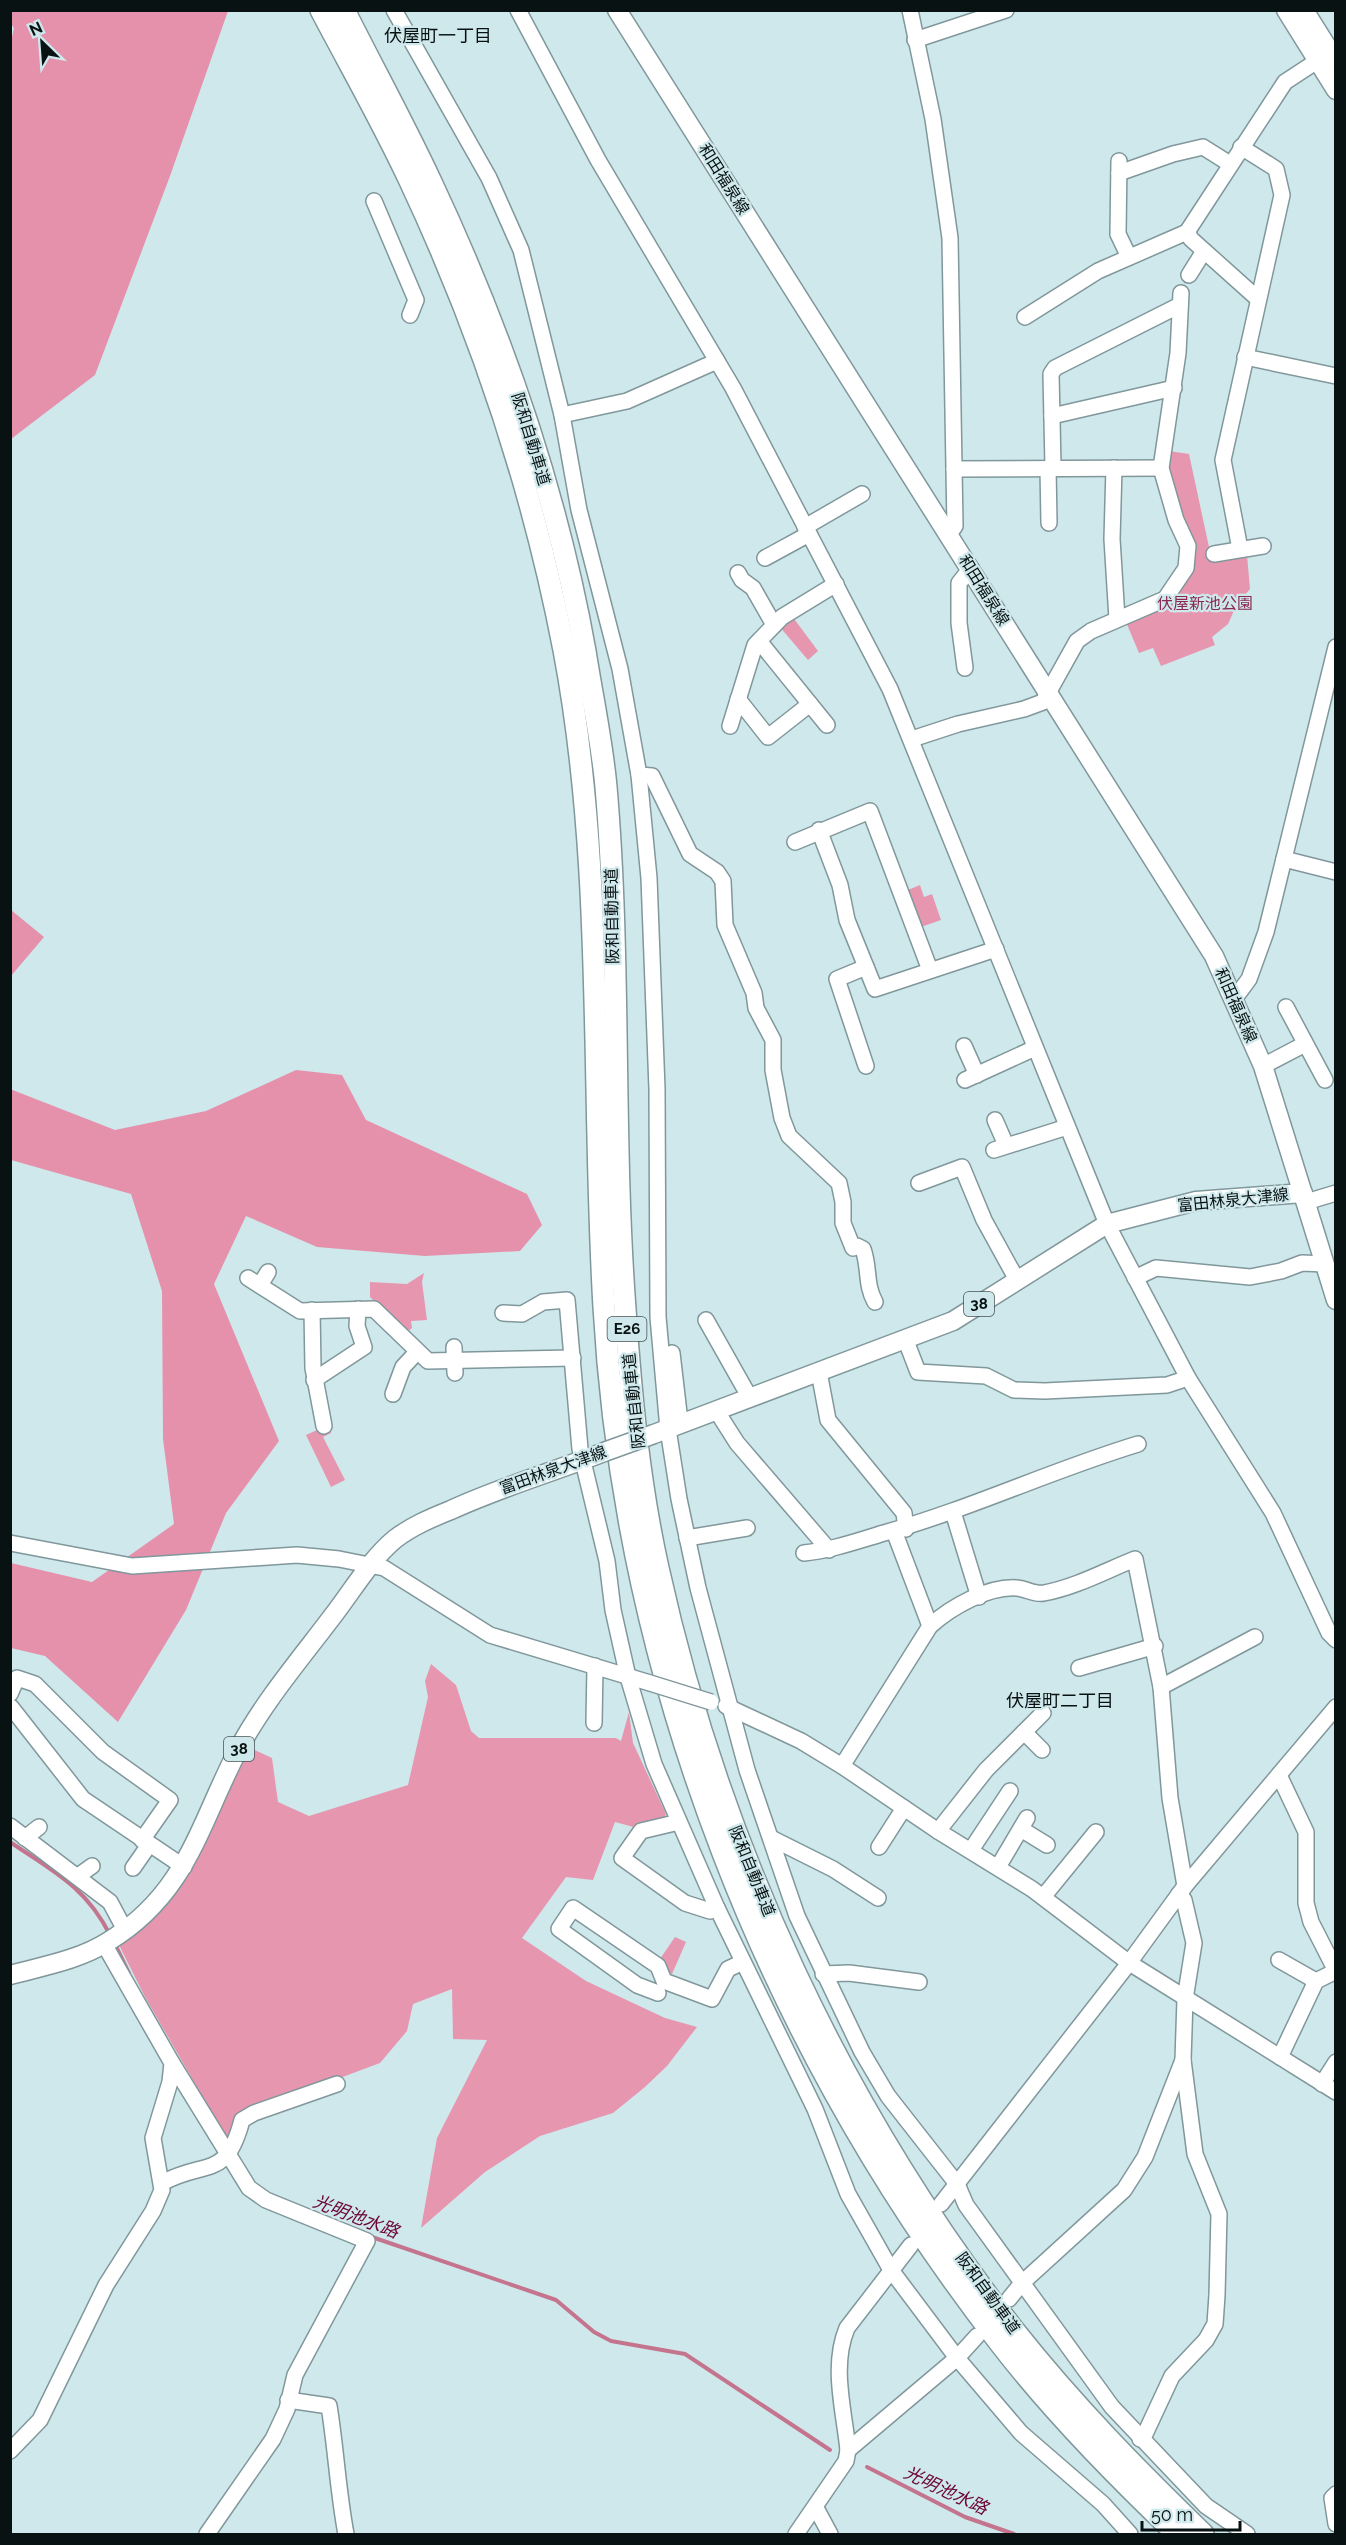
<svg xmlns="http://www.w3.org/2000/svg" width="1346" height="2545" font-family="Raleway,'Noto Sans JP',sans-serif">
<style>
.green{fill:#e796af}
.forest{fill:#e591ab}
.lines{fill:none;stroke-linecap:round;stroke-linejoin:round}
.stream{stroke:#c5748e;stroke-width:4}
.minor-casing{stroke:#80979b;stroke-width:18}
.major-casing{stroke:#80979b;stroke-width:21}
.highway-casing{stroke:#80979b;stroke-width:24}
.minor{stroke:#fff;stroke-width:15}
.major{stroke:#fff;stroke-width:18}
.highway{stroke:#fff;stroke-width:21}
.minor-bridge-casing{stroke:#80979b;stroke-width:18;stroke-linecap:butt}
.major-bridge-casing{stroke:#80979b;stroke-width:21;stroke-linecap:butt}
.minor-bridge{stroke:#fff;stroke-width:15}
.major-bridge{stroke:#fff;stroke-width:18}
.labels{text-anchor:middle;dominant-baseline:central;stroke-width:4.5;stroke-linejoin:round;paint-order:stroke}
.shield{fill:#cfe8ec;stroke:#445254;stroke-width:1.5}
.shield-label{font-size:15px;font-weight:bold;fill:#091213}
.street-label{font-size:16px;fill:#091213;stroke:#cfe8ec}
.park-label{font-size:16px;fill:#89294f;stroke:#cfe8ec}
.neighbourhood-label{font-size:18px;fill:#091213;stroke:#cfe8ec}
.water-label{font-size:18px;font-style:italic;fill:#6c0637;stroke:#cfe8ec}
</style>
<rect width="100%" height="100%" fill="#cfe8ec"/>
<!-- green -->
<g class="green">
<path d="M 1169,451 L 1189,454 L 1212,561 L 1247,555 L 1250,589 L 1237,604 L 1228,624 L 1212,637 L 1215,645 L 1161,666 L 1153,648 L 1139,653 L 1126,622 L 1167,606 L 1190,566 L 1166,472 Z"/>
<path d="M 792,616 L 818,651 L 808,660 L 779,626 Z"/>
<path d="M 920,885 L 924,897 L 932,894 L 941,920 L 921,927 L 908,890 Z"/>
<path d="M 424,1273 L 422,1282 L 427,1320 L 411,1321 L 412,1328 L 407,1332 L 370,1297 L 370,1282 L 407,1284 Z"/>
<path d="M 328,1425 L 331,1433 L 323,1437 L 345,1480 L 331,1487 L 306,1435 Z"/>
<path d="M 431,1664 L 456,1685 L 471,1731 L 479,1738 L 616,1738 L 621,1741 L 629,1712 L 633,1743 L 666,1814 L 663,1822 L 637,1828 L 615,1822 L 593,1880 L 566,1877 L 522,1938 L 586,1981 L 665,2018 L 697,2027 L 667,2066 L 645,2087 L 613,2113 L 540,2136 L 485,2172 L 421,2228 L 437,2138 L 487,2040 L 453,2039 L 452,1989 L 413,2004 L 407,2031 L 380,2063 L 254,2110 L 228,2141 L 145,1997 L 119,1945 L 138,1929 L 248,1747 L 272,1758 L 278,1802 L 309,1816 L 408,1785 L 428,1697 L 425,1681 Z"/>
<path d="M 675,1937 L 686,1942 L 672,1974 L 667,1972 L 664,1961 L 660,1959 Z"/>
</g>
<!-- forest -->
<g class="forest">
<path d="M 11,10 L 228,11 L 170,176 L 95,375 L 11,439 L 10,46 L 14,28 L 11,24 Z"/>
<path d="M 11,910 L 44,937 L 11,976 Z"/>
<path d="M 296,1070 L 342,1075 L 366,1120 L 527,1194 L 542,1225 L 520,1251 L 425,1256 L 317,1247 L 246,1216 L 214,1284 L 279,1441 L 226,1513 L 186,1610 L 118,1722 L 45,1656 L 11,1648 L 11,1563 L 92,1582 L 174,1524 L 163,1439 L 162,1291 L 131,1194 L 11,1160 L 10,1089 L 115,1130 L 206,1111 Z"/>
</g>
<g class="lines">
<!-- stream -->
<g class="stream">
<path d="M 10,1842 C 53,1871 86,1887 110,1935"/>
<path d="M 115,1944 L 129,1973"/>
<path d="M 369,2236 L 556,2300 L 594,2332 L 611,2341 L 685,2354 L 830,2450"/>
<path d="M 867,2467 L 965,2517 L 1014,2534"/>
</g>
<!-- minor casing -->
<g class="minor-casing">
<g id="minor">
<path d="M 394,10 L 489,178 L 521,250 L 562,415 L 579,510 L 620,669 L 639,775 L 649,878 L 657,1089 L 658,1317 L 668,1429 L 679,1499 L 698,1588 L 747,1770 L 797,1916 L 862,2052 L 888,2096 L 957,2184 L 966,2205 L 1112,2407 L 1206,2506 L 1247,2534"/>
<path d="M 518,10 L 598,160 L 733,388 L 890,689 L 1107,1224 L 1188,1378 L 1273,1513 L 1329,1633 L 1336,1640"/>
<path d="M 910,10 L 933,119 L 950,238 L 955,526 L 949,534"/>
<path d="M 915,40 L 1006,10"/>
<path d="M 1119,161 L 1118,234 L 1129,257"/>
<path d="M 1119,173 L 1173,154 L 1203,147 L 1230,164"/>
<path d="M 374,201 L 416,300 L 410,315"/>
<path d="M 1187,232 L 1285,82 L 1317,61"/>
<path d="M 1189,275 L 1204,251"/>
<path d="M 1025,317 L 1098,271 L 1187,232 L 1191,239 L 1258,299"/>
<path d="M 1245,357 L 1336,376"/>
<path d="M 562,415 L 627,401 L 717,361"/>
<path d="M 1052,416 L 1174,388"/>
<path d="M 1053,467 L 1051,374 L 1055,368 L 1180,305"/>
<path d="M 1048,468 L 1049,523"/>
<path d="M 1114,468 L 1112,539 L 1117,619"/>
<path d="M 954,469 L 1161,468"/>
<path d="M 805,527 L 862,494"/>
<path d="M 1240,549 L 1223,460 L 1282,195 L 1276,169 L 1241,147"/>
<path d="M 1214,554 L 1263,546"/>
<path d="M 765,558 L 809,534"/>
<path d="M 738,573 L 742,580 L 753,588 L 774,625"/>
<path d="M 759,641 L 827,725"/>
<path d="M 965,668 L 959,623 L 959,583 L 971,568"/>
<path d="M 738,699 L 768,737 L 810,704"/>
<path d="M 730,726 L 755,645 L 782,617 L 836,584"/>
<path d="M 912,739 L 958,724 L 1024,709 L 1043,702 L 1077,641 L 1091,631 L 1165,599 L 1186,568 L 1188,546 L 1176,520 L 1161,468 L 1178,353 L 1181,293"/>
<path d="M 639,775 L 652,776 L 690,854 L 717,872 L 723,881 L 725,925 L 754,993 L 756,1008 L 773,1040 L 773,1070 L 782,1118 L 789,1136 L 839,1183 L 843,1202 L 843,1223 L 853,1248 L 857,1246 L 863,1249 C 870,1269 865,1284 875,1302"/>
<path d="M 819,830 L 840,885 L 847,920 L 875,989 L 996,949"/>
<path d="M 795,842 L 870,811 L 930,970"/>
<path d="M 1284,859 L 1336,872"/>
<path d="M 866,967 L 837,979 L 866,1066"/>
<path d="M 1235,998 L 1249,979 L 1266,932 L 1336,647"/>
<path d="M 1286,1007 L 1325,1080"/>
<path d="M 964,1046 L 977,1075"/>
<path d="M 1263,1066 L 1305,1044"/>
<path d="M 965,1080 L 1035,1048"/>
<path d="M 995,1120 L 1006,1145"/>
<path d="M 994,1150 L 1067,1127"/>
<path d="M 919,1183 L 962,1167 L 984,1220 L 1017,1280"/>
<path d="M 1306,1202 L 1336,1193"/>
<path d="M 248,1278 L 300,1311 L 374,1309 L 428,1361 L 573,1358"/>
<path d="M 1135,1278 L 1156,1268 L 1250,1277 L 1281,1271 L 1302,1263 L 1325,1264"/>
<path d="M 260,1285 L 268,1272"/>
<path d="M 312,1310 L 313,1368 L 324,1426"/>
<path d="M 503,1313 L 522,1314 L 543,1302 L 567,1300 L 580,1449 L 607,1561 L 613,1610 L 628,1677 L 654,1764 L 717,1908 L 815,2109 L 848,2194 L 891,2270 L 957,2358 L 1021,2433 L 1103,2504 L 1130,2534"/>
<path d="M 706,1320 L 750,1398"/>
<path d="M 906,1341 L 918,1372 L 986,1376 L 1014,1390 L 1045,1391 L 1167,1385 L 1188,1378"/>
<path d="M 454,1347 L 455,1373"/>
<path d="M 672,1353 L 679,1413 L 683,1423"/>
<path d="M 819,1372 L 828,1420 L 904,1513 L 906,1529"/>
<path d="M 314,1380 L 364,1347 L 357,1326 L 358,1309"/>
<path d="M 393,1394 L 403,1367 L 417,1352"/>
<path d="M 716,1410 L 737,1443 L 829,1550"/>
<path d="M 953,1512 L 979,1597"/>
<path d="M 894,1531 L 930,1626"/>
<path d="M 687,1538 L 747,1528"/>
<path d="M 10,1543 L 132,1566 L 297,1555 L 339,1559 L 384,1568 L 490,1635 L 650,1683"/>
<path d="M 804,1553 C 832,1550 857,1541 884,1533 C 970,1509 1052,1470 1138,1444"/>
<path d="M 1079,1668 L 1155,1646"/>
<path d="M 1161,1687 L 1255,1637"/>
<path d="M 10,1694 L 17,1678 L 35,1684 L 103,1752 L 170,1800 L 142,1840"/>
<path d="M 726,1706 L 801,1741 L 842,1766 L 938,1831 L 1032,1889 L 1128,1962 L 1336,2092"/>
<path d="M 11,1707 L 83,1799 L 184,1867"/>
<path d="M 594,1723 L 595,1666"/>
<path d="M 1024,1732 L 1042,1750"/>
<path d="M 842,1766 L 930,1626 C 951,1607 988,1586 1017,1588 C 1027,1589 1035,1595 1044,1593 C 1076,1587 1105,1571 1135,1559 L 1161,1687 L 1170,1798 L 1185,1886"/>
<path d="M 1279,1775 L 1306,1832 L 1306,1903 L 1311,1922 L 1336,1971 L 1316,1981 L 1280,2057"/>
<path d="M 679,1822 L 641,1831 L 622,1858 L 685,1903 L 710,1911 L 717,1908"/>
<path d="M 10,1826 L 110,1902 L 125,1930"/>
<path d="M 1021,1829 L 1047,1845"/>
<path d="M 938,1831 L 986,1770 L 1043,1713"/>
<path d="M 25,1838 L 39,1827"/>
<path d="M 771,1838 L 833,1869 L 878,1898"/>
<path d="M 879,1847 L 904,1808"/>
<path d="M 971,1850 L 1010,1791"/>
<path d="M 998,1867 L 1027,1818"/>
<path d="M 133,1868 L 149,1845"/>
<path d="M 78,1876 L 92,1866"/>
<path d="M 1043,1897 L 1096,1832"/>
<path d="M 1279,1960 L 1316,1981"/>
<path d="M 823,1974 L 849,1973 L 919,1982"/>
<path d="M 658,1993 L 637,1985 L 559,1929 L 573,1908 L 658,1966 L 664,1981 L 712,1999 L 728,1969 L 743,1962"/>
<path d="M 172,2063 L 249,2188 L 266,2200 L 367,2241 L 295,2375 L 287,2409 L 273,2439 L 207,2534"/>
<path d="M 1322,2084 L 1336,2062"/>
<path d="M 162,2183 C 206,2159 226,2181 242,2120 L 254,2113 L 337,2084"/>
<path d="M 941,2204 L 1126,1967 L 1185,1886 L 1336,1707"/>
<path d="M 1009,2299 L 1022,2283 L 1124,2190 L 1145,2157 L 1183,2060"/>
<path d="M 288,2400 L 329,2406 C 336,2449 338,2492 346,2534"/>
<path d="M 1140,2439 L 1145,2434 L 1172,2376 L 1206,2340 L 1215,2324 L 1217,2295 L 1219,2214 L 1195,2154 L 1183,2060 L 1185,1999 L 1194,1943 L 1184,1900 L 1179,1894"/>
<path d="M 848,2450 L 957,2358 L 977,2336"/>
<path d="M 10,2451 L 40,2420 L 106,2285 L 153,2211 L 162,2190 L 153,2138 L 170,2082 L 172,2063 L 104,1944"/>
<path d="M 1336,2494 L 1332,2498 L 1336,2524"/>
<path d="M 816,2508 L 830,2534"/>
<path d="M 796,2534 L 846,2461 L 848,2450 C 844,2410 831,2366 847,2328 L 911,2245"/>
</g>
</g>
<!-- major casing -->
<g class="major-casing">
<g id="major">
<path d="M 617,10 L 1214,956 L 1263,1066 L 1336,1300"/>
<path d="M 1286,10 L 1336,90"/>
<path d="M 1304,10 L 1336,61"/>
<path d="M 654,1434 L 953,1321 L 1107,1224 L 1196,1201 L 1303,1193"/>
<path d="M 10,1975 C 44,1966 79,1960 109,1941 C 187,1893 199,1825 238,1750 C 264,1701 302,1657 335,1613 C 354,1588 371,1559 395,1539 C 412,1526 431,1518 451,1510 C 501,1487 553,1472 604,1452"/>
</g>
</g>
<!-- highway casing -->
<g class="highway-casing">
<g id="highway">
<path d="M 321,10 C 351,67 383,123 410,181 C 480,330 533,489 564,650 C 605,866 591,1088 604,1307 C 625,1682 770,2047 1000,2343 C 1053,2412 1115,2475 1177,2534"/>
<path d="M 344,10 C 373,68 404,124 431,182 C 501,331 556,489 585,651 C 592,696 602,742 606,787 C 621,960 612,1135 625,1309 C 631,1396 639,1483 658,1568 C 719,1846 841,2109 1016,2333 C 1073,2405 1138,2471 1203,2534"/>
</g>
</g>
<!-- minor -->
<use href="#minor" class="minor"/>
<!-- major -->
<use href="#major" class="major"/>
<!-- highway -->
<use href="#highway" class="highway"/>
<!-- minor-bridge casing -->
<g class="minor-bridge-casing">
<path id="minor-bridge" d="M 650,1683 L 711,1702"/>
</g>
<!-- major-bridge casing -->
<g class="major-bridge-casing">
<path id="major-bridge" d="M 604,1452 L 654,1434"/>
</g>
<!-- minor-bridge -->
<use href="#minor-bridge" class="minor-bridge"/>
<!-- major-bridge -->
<use href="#major-bridge" class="major-bridge"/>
</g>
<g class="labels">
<!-- shield labels -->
<g class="shield">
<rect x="964" y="1292" width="30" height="24" rx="4.5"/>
<rect x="607.5" y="1317" width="39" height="24" rx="4.5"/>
<rect x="224" y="1737" width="30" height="24" rx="4.5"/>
</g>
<g class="shield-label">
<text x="979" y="1304">38</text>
<text x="627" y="1329">E26</text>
<text x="239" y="1749">38</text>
</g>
<!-- street labels -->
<g class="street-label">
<text transform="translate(724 179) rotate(58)">和田福泉線</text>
<text transform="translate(531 439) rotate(73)">阪和自動車道</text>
<text transform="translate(984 590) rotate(58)">和田福泉線</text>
<text transform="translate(612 916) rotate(-91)">阪和自動車道</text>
<text transform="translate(1236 1005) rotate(66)">和田福泉線</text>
<text transform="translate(1233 1200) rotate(-6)">富田林泉大津線</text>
<text transform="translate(634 1401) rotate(-96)">阪和自動車道</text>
<text transform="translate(553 1470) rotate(-20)">富田林泉大津線</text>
<text transform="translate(752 1871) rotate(68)">阪和自動車道</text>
<text transform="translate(988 2293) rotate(54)">阪和自動車道</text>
</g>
<!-- park labels -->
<g class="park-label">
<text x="1205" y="603">伏屋新池公園</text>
</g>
<!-- neighbourhood labels -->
<g class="neighbourhood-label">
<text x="438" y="35">伏屋町一丁目</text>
<text x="1060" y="1700">伏屋町二丁目</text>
</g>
<!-- water labels -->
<g class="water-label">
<text transform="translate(356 2216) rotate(21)">光明池水路</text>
<text transform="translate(946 2490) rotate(25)">光明池水路</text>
</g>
</g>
<!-- border -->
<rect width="1346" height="2545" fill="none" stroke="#091213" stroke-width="24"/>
<!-- north arrow -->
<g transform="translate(42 42) rotate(335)" stroke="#cfe8ec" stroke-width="4.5" paint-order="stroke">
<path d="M0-4.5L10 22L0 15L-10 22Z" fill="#091213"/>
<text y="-9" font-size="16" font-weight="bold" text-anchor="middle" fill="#091213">N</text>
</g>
<!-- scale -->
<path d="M1142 2521v9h98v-9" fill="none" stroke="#091213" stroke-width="3"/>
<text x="1151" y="2521" font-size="18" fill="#091213" stroke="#cfe8ec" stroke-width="4.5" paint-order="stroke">50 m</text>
</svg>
